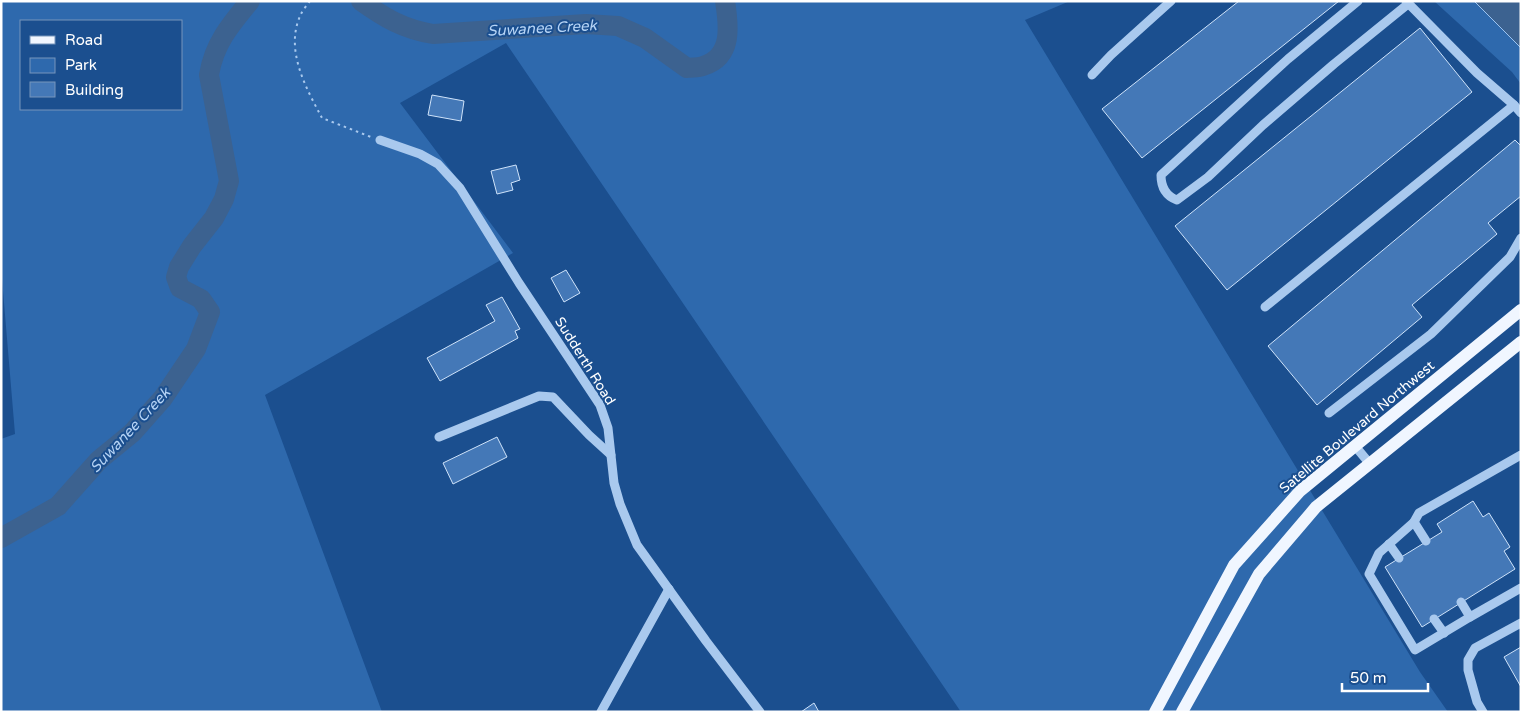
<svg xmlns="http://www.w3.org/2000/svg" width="1522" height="713" font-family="'Varela Round',sans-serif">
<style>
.green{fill:#2e69ad;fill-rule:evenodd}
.water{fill:#3c6290;stroke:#9cc4f0}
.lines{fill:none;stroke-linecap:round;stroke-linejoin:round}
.river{stroke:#3c6290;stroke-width:20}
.building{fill:#4478b7;stroke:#cfe3fa}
.path{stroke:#a9c9ee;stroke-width:2;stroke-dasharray:2.5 4;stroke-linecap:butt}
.minor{stroke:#a9c9ee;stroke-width:9}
.major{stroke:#f0f6ff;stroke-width:12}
.labels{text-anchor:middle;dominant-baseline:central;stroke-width:4;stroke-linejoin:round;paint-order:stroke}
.street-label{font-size:14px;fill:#fff;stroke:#1b4f8f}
.water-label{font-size:15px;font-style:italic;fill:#b5d3f5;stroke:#1b4f8f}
</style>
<rect width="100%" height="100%" fill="#1b4f8f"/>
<!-- green -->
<g class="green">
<path d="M 1,1 L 1070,1 L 1025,20 L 1420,672 L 1448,712 L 961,712 L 506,43 L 400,103 L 513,253 L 265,395 L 382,712 L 1,712 L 1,439 L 15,434 L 1,267 ZM 21,21 L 181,21 L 181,109 L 21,109 Z"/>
<path d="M 1434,1 L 1521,1 L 1521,84 L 1512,72 Z"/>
</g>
<!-- water -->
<path class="water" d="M 1474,1 L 1521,1 L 1521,48 Z"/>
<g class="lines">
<!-- river -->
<g class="river">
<path d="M 361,1 C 385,18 403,29 433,34 L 586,24 L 618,26 L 645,38 L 687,68 C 692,67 698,68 703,66 C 733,57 729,26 725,1"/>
<path d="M 1,538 L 58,506 L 99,460 L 132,433 L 163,398 L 196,349 L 210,312 L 201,299 L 180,288 L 176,277 L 179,267 L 192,246 L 214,218 L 224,199 L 229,181 L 209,75 C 214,44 230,25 250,1"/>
</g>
</g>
<!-- building -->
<g class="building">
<path d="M 1239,1 L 1339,1 L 1142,158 L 1102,109 Z"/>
<path d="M 1420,28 L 1472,92 L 1227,290 L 1175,226 Z"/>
<path d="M 432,95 L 464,101 L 461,121 L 428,115 Z"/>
<path d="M 1515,140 L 1521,146 L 1521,196 L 1488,223 L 1497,234 L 1412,305 L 1422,317 L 1317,405 L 1268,346 Z"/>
<path d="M 516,165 L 520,180 L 511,183 L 513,190 L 497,194 L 491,171 Z"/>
<path d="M 566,270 L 580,293 L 564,302 L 551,278 Z"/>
<path d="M 502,297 L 520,329 L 515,331 L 518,338 L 440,381 L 427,358 L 495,321 L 486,305 Z"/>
<path d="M 497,437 L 507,457 L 453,484 L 443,463 Z"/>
<path d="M 1473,501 L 1483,517 L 1489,513 L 1510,547 L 1504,551 L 1515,569 L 1422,627 L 1385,567 L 1442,532 L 1437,524 Z"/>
<path d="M 1521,647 L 1521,687 L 1504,657 Z"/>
<path d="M 814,703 L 819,712 L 801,712 Z"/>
</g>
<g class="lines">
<!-- path -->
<path class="path" d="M 310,1 C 307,5 303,10 301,14 C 284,49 306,88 322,118 L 371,137"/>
<!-- minor -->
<g class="minor">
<path d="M 1358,1 L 1288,59 L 1161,175 C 1161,187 1166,196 1177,200 L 1208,177 L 1263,125 L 1334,64 L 1408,4"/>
<path d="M 1406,1 L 1477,73 L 1514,105 L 1521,113"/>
<path d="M 1092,75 L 1111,55 L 1171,1"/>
<path d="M 380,140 L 420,154 L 438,164 L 460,188 L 519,283 L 600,405 L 608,428 L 614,483 L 620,504 L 637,545 L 706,641 L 760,712"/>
<path d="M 1265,307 L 1514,105"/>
<path d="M 1329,413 L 1431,334 L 1510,257 L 1521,238"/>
<path d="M 439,437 L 539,396 L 553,397 L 589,435 L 611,455"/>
<path d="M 1355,446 L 1370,464"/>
<path d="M 1414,522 L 1426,541"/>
<path d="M 1389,544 L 1399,558"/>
<path d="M 1461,602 L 1470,617 L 1521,588"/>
<path d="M 1470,617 L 1415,650 L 1369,574 L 1379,553 L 1414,522 L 1419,513 L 1521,455"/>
<path d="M 1434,619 L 1444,633"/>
<path d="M 601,712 L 669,589"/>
<path d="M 1483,712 L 1477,702 L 1468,670 L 1468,660 L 1475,648 L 1521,623"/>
</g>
<!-- major -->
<g class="major">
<path d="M 1155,712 L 1234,565 L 1300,491 L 1521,310"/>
<path d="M 1182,712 L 1259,574 L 1316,507 L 1521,342"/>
</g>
</g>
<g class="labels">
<!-- street labels -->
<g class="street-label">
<text transform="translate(585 361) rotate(58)">Sudderth Road</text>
<text transform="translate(1357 427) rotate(-40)">Satellite Boulevard Northwest</text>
</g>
<!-- water labels -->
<g class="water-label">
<text transform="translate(542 28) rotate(-3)">Suwanee Creek</text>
<text transform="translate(130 430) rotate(-47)">Suwanee Creek</text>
</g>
</g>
<!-- border -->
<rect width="1522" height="713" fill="none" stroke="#ffffff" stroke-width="5"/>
<!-- legend -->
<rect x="20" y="20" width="162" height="90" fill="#1b4f8f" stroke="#7695bc"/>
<rect x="30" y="36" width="25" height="8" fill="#f0f6ff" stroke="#7695bc"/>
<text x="65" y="45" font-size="15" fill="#ffffff">Road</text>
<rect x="30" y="58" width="25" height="15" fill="#2e69ad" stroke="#7695bc"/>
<text x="65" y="70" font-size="15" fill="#ffffff">Park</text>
<rect x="30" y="82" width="25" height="15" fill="#4478b7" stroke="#7695bc"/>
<text x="65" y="95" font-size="15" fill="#ffffff">Building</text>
<!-- scale -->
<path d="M1342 683v8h86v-8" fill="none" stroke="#ffffff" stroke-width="2.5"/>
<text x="1350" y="683" font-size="15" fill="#ffffff" stroke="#1b4f8f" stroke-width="4" paint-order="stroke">50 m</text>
</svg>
